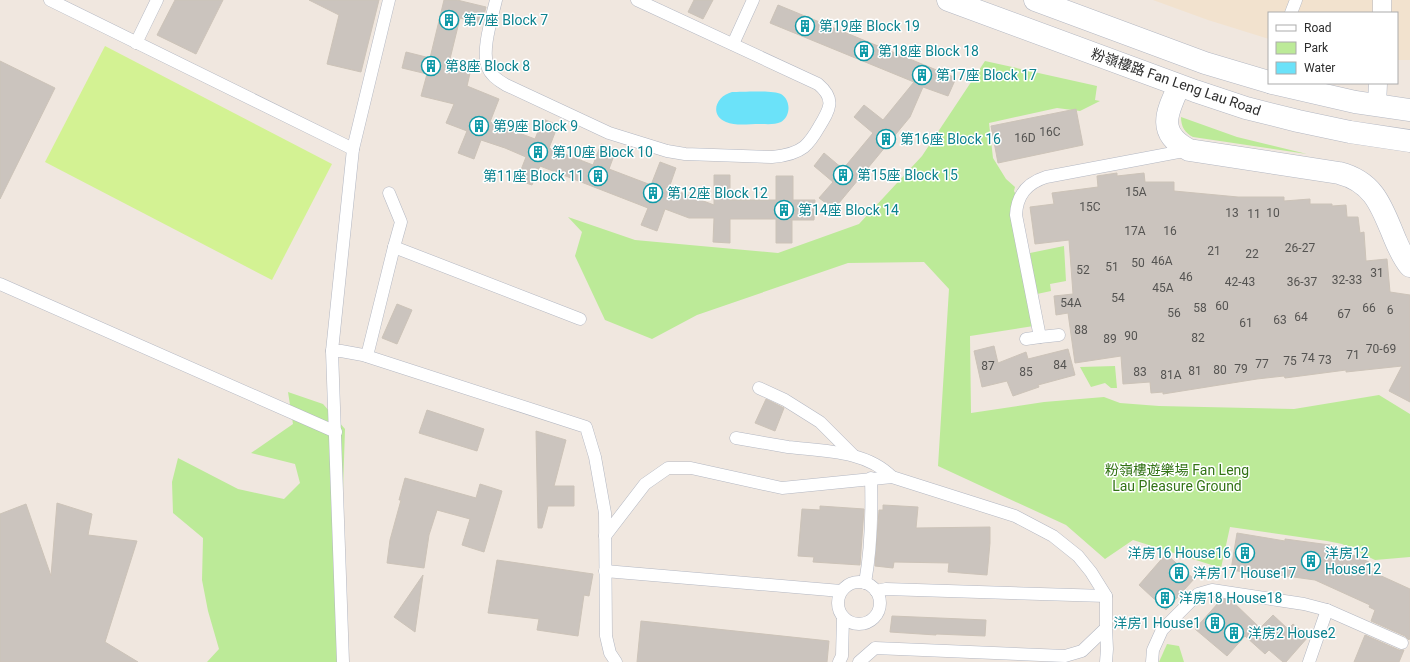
<svg xmlns="http://www.w3.org/2000/svg" width="1410" height="662" font-family="Roboto,'Noto Sans SC',sans-serif">
<style>
.education{fill:#f2e2ce}
.green{fill:#bcea98}
.pitch{fill:#d3f293}
.water{fill:#6be2f9}
.building{fill:#cbc4be;stroke:#ccc3b8}
.lines{fill:none;stroke-linecap:round;stroke-linejoin:round}
.service-casing{stroke:#b3b7c2;stroke-width:13}
.pedestrian-casing{stroke:#b3b7c2;stroke-width:19}
.minor-casing{stroke:#b3b7c2;stroke-width:23}
.tertiary-casing{stroke:#b3b7c2;stroke-width:23}
.service{stroke:#fff;stroke-width:12}
.pedestrian{stroke:#fff;stroke-width:18}
.minor{stroke:#fff;stroke-width:22}
.tertiary{stroke:#fff;stroke-width:22}
.labels{text-anchor:middle;dominant-baseline:central;stroke-width:3;stroke-linejoin:round;paint-order:stroke}
.number-label{font-size:12px;fill:#545351}
.culture-label{font-size:14px;fill:#0d838f;stroke:#fff;text-anchor:start}
.street-label{font-size:14px;fill:#2d2d2d;stroke:#fff}
.park-label{font-size:14px;fill:#327315;stroke:#fff}
</style>
<rect width="100%" height="100%" fill="#f0e7df"/>
<!-- education -->
<g class="education">
<path d="M 1153,0 L 1373,0 L 1373,13 L 1269,13 L 1269,39 L 1208,20 Z"/>
<path d="M 1392,0 L 1410,0 L 1410,60 L 1397,60 L 1397,13 L 1391,13 Z"/>
</g>
<!-- green -->
<g class="green">
<path d="M 985,61 L 1097,86 L 1095,100 L 1100,101 L 1080,111 L 1057,108 L 989,123 L 993,158 L 1006,179 L 1015,187 L 1014,191 L 1017,197 L 1040,325 L 970,336 L 971,413 L 1044,402 L 1104,397 L 1120,403 L 1159,406 L 1294,409 L 1379,395 L 1410,414 L 1410,557 L 1375,560 L 1342,544 L 1327,541 L 1230,527 L 1221,568 L 1133,540 L 1105,559 L 1066,525 L 938,466 L 949,289 L 924,262 L 848,263 L 697,315 L 652,339 L 605,320 L 575,256 L 582,232 L 568,217 L 635,240 L 778,253 L 859,224 L 922,156 Z"/>
<path d="M 1181,117 L 1237,137 L 1307,154 L 1193,137 C 1185,133 1181,127 1181,117 Z"/>
<path d="M 1064,246 L 1066,281 L 1050,284 L 1051,291 L 1037,294 L 1030,253 Z"/>
<path d="M 1115,366 L 1117,388 L 1111,388 L 1105,383 L 1091,387 L 1080,367 Z"/>
<path d="M 288,392 L 323,404 L 345,429 L 340,581 L 343,662 L 207,662 L 219,649 L 208,611 L 202,580 L 203,538 L 173,513 L 172,482 L 178,458 L 238,489 L 284,499 L 300,483 L 295,464 L 251,453 L 293,424 Z"/>
<path d="M 1167,644 L 1179,646 L 1184,662 L 1159,662 Z"/>
</g>
<!-- pitch -->
<path class="pitch" d="M 105,46 L 332,164 L 272,280 L 45,162 Z"/>
<!-- water -->
<path class="water" d="M 732,92 C 742,92 773,90 781,94 C 791,100 791,116 781,122 C 775,125 766,124 759,124 C 749,124 735,126 726,122 C 709,115 716,96 732,92 Z"/>
<!-- building -->
<g class="building">
<path d="M 175,0 L 223,0 L 196,54 L 157,35 Z"/>
<path d="M 309,0 L 379,0 L 361,72 L 327,64 L 339,15 Z"/>
<path d="M 444,0 L 457,0 L 486,7 L 482,23 L 460,18 L 449,63 L 471,69 L 467,86 L 499,99 L 490,122 L 535,139 L 543,119 L 558,125 L 549,148 L 593,165 L 601,144 L 616,150 L 609,169 L 651,185 L 660,162 L 676,168 L 669,188 L 714,205 L 714,175 L 730,175 L 730,200 L 776,200 L 776,176 L 793,176 L 793,200 L 815,200 L 814,220 L 792,220 L 792,243 L 776,243 L 776,219 L 730,219 L 730,243 L 713,242 L 714,218 L 689,218 L 665,209 L 657,231 L 641,225 L 648,208 L 540,166 L 532,185 L 517,180 L 526,157 L 505,148 L 481,140 L 474,159 L 458,153 L 467,131 L 446,123 L 454,104 L 421,96 L 427,74 L 402,68 L 406,52 L 430,58 Z"/>
<path d="M 694,0 L 713,0 L 703,19 L 688,12 Z"/>
<path d="M 778,5 L 956,78 L 948,96 L 923,87 L 910,117 L 834,209 L 819,198 L 833,182 L 814,166 L 824,153 L 843,169 L 873,133 L 854,117 L 864,105 L 883,120 L 914,82 L 770,23 Z"/>
<path d="M 0,61 L 55,88 L 0,199 Z"/>
<path d="M 1076,109 L 1083,145 L 998,163 L 991,126 Z"/>
<path d="M 1117,173 L 1117,176 L 1144,173 L 1145,182 L 1174,182 L 1174,191 L 1238,197 L 1284,197 L 1284,201 L 1310,199 L 1310,204 L 1332,204 L 1332,206 L 1346,205 L 1347,217 L 1358,217 L 1360,233 L 1364,232 L 1366,261 L 1387,259 L 1390,292 L 1410,295 L 1410,402 L 1389,391 L 1402,366 L 1346,372 L 1346,370 L 1285,378 L 1284,376 L 1257,379 L 1163,394 L 1163,392 L 1151,393 L 1150,382 L 1123,384 L 1121,356 L 1075,363 L 1068,313 L 1056,315 L 1054,296 L 1073,294 L 1069,240 L 1035,244 L 1030,207 L 1054,204 L 1052,193 L 1098,187 L 1097,176 Z"/>
<path d="M 397,304 L 412,310 L 397,344 L 382,338 Z"/>
<path d="M 994,346 L 998,363 L 1026,352 L 1028,359 L 1068,349 L 1075,375 L 1038,385 L 1039,387 L 1013,396 L 1007,381 L 982,387 L 974,351 Z"/>
<path d="M 766,399 L 784,408 L 775,431 L 755,423 Z"/>
<path d="M 427,410 L 484,429 L 477,451 L 419,433 Z"/>
<path d="M 536,431 L 566,440 L 554,486 L 574,486 L 574,506 L 548,506 L 542,528 L 538,528 Z"/>
<path d="M 405,478 L 476,498 L 480,484 L 502,491 L 484,552 L 462,545 L 470,519 L 437,510 L 429,535 L 424,568 L 387,563 L 390,540 L 401,500 L 399,500 Z"/>
<path d="M 57,503 L 92,514 L 88,535 L 137,541 L 105,642 L 138,662 L 0,662 L 0,514 L 26,504 L 51,576 Z"/>
<path d="M 883,505 L 918,507 L 916,528 L 990,527 L 990,543 L 987,575 L 948,572 L 949,563 L 894,562 L 893,568 L 875,566 L 879,510 L 883,510 Z"/>
<path d="M 820,506 L 864,509 L 860,565 L 813,562 L 814,557 L 798,556 L 802,509 L 820,510 Z"/>
<path d="M 1237,533 L 1285,541 L 1285,539 L 1330,545 L 1369,562 L 1366,569 L 1410,589 L 1410,637 L 1409,640 L 1405,636 L 1371,621 L 1375,610 L 1369,607 L 1370,605 L 1315,580 L 1272,574 L 1271,576 L 1231,570 Z"/>
<path d="M 1166,554 L 1194,579 L 1166,610 L 1139,585 Z"/>
<path d="M 497,560 L 593,574 L 589,596 L 584,595 L 578,636 L 537,630 L 539,619 L 488,613 Z"/>
<path d="M 423,575 L 415,632 L 394,617 Z"/>
<path d="M 1224,599 L 1231,600 L 1260,628 L 1273,615 L 1288,629 L 1293,624 L 1308,637 L 1286,662 L 1283,662 L 1269,650 L 1265,654 L 1245,636 L 1227,656 L 1195,629 L 1219,602 L 1221,603 Z"/>
<path d="M 892,616 L 986,620 L 985,636 L 936,634 L 936,635 L 890,632 Z"/>
<path d="M 641,621 L 829,641 L 827,662 L 637,662 Z"/>
<path d="M 1365,635 L 1399,650 L 1404,650 L 1399,662 L 1354,662 Z"/>
</g>
<g class="lines">
<!-- service casing -->
<g class="service-casing">
<g id="service">
<path d="M 50,0 L 353,149"/>
<path d="M 496,0 C 492,18 481,50 488,68 C 491,76 499,81 506,85 L 609,133 L 667,151 L 685,154 L 772,157 C 784,156 795,154 804,147 C 811,141 815,134 819,127 C 830,109 836,99 818,84 L 637,0"/>
<path d="M 1291,13 L 1296,0"/>
<path d="M 136,43 L 157,0"/>
<path d="M 733,44 L 753,0"/>
<path d="M 389,193 L 401,222 L 394,247"/>
<path d="M 0,284 L 336,432"/>
<path d="M 1040,337 L 1059,335"/>
<path d="M 1026,339 L 1040,337 L 1016,215 C 1017,195 1027,183 1046,177 L 1189,150"/>
<path d="M 332,351 L 341,351 L 363,355 L 586,427 L 595,457 L 605,513 L 606,636 L 610,653 L 616,662"/>
<path d="M 367,356 L 394,247 L 580,319"/>
<path d="M 759,388 L 785,400 L 820,422 L 853,455"/>
<path d="M 736,438 C 753,441 770,444 788,447 C 822,451 866,450 892,477"/>
<path d="M 605,536 L 645,484 L 668,468 L 691,468 L 782,488 L 892,477 L 1015,516 L 1053,536 L 1078,556 L 1091,572 L 1106,596 L 1106,628 L 1082,651 L 1065,656 L 875,648 L 859,662"/>
<path d="M 605,571 L 841,591"/>
<circle cx="859" cy="603" r="21"/>
<path d="M 865,583 C 871,550 872,512 871,478"/>
<path d="M 876,591 L 886,589 L 1106,596"/>
<path d="M 1327,610 L 1402,643"/>
<path d="M 343,662 L 332,351 L 353,149 L 389,0"/>
<path d="M 839,662 L 842,656 L 843,618"/>
<path d="M 1106,662 L 1107,649 L 1106,628"/>
<path d="M 1152,662 L 1153,650 L 1162,630 L 1198,594 L 1212,590 L 1304,604 L 1327,610 L 1309,662"/>
</g>
</g>
<!-- pedestrian casing -->
<g class="pedestrian-casing">
<g id="pedestrian">
<path d="M 1382,13 L 1382,0"/>
<path d="M 1377,105 L 1378,83"/>
</g>
</g>
<!-- minor casing -->
<g class="minor-casing">
<path id="minor" d="M 1179,86 C 1167,112 1156,133 1189,150 L 1339,173 C 1375,182 1382,208 1395,239 C 1399,248 1403,258 1410,266"/>
</g>
<!-- tertiary casing -->
<g class="tertiary-casing">
<g id="tertiary">
<path d="M 948,0 L 1195,91 L 1246,108 L 1298,121 L 1350,132 L 1410,141"/>
<path d="M 1035,0 L 1205,63 L 1269,82"/>
<path d="M 1272,83 L 1355,102 L 1410,110"/>
</g>
</g>
<!-- service -->
<use href="#service" class="service"/>
<!-- pedestrian -->
<use href="#pedestrian" class="pedestrian"/>
<!-- minor -->
<use href="#minor" class="minor"/>
<!-- tertiary -->
<use href="#tertiary" class="tertiary"/>
</g>
<!-- icons -->
<defs>
<g id="building-ring" transform="scale(1)"><circle r="9.5" fill="#fff" stroke="#0f9aa8" stroke-width="1.5"/><path d="M-4-6H4V6H1V3H-1V6H-4ZM-2.5-4.3h1.7v1.8h-1.7ZM.8-4.3h1.7v1.8H.8ZM-2.5-1h1.7V.8h-1.7ZM.8-1h1.7V.8H.8Z" fill="#0f9aa8"/></g>
</defs>
<g fill-rule="evenodd">
<use href="#building-ring" x="449" y="20"/>
<use href="#building-ring" x="805" y="26"/>
<use href="#building-ring" x="864" y="51"/>
<use href="#building-ring" x="431" y="66"/>
<use href="#building-ring" x="922" y="75"/>
<use href="#building-ring" x="479" y="126"/>
<use href="#building-ring" x="886" y="139"/>
<use href="#building-ring" x="538" y="152"/>
<use href="#building-ring" x="843" y="175"/>
<use href="#building-ring" x="598" y="176"/>
<use href="#building-ring" x="653" y="193"/>
<use href="#building-ring" x="784" y="210"/>
<use href="#building-ring" x="1245" y="553"/>
<use href="#building-ring" x="1311" y="561"/>
<use href="#building-ring" x="1179" y="573"/>
<use href="#building-ring" x="1165" y="598"/>
<use href="#building-ring" x="1215" y="623"/>
<use href="#building-ring" x="1234" y="633"/>
</g>
<g class="labels">
<!-- number labels -->
<g class="number-label">
<text x="1050" y="132">16C</text>
<text x="1025" y="138">16D</text>
<text x="1136" y="192">15A</text>
<text x="1090" y="207">15C</text>
<text x="1232" y="213">13</text>
<text x="1273" y="213">10</text>
<text x="1254" y="214">11</text>
<text x="1135" y="231">17A</text>
<text x="1170" y="231">16</text>
<text x="1300" y="248">26-27</text>
<text x="1214" y="251">21</text>
<text x="1252" y="254">22</text>
<text x="1162" y="261">46A</text>
<text x="1138" y="263">50</text>
<text x="1112" y="267">51</text>
<text x="1083" y="270">52</text>
<text x="1377" y="273">31</text>
<text x="1186" y="277">46</text>
<text x="1347" y="280">32-33</text>
<text x="1240" y="282">42-43</text>
<text x="1302" y="282">36-37</text>
<text x="1163" y="288">45A</text>
<text x="1118" y="298">54</text>
<text x="1071" y="303">54A</text>
<text x="1222" y="306">60</text>
<text x="1200" y="308">58</text>
<text x="1369" y="308">66</text>
<text x="1390" y="310">6</text>
<text x="1174" y="313">56</text>
<text x="1344" y="314">67</text>
<text x="1301" y="317">64</text>
<text x="1280" y="320">63</text>
<text x="1246" y="323">61</text>
<text x="1081" y="330">88</text>
<text x="1131" y="336">90</text>
<text x="1198" y="338">82</text>
<text x="1110" y="339">89</text>
<text x="1381" y="349">70-69</text>
<text x="1353" y="355">71</text>
<text x="1308" y="358">74</text>
<text x="1325" y="360">73</text>
<text x="1290" y="361">75</text>
<text x="1262" y="364">77</text>
<text x="1060" y="365">84</text>
<text x="988" y="366">87</text>
<text x="1241" y="369">79</text>
<text x="1220" y="370">80</text>
<text x="1195" y="371">81</text>
<text x="1026" y="372">85</text>
<text x="1140" y="372">83</text>
<text x="1171" y="375">81A</text>
</g>
<!-- culture labels -->
<g class="culture-label">
<text x="463" y="20">第7座 Block 7</text>
<text x="819" y="26">第19座 Block 19</text>
<text x="878" y="51">第18座 Block 18</text>
<text x="445" y="66">第8座 Block 8</text>
<text x="936" y="75">第17座 Block 17</text>
<text x="493" y="126">第9座 Block 9</text>
<text x="900" y="139">第16座 Block 16</text>
<text x="552" y="152">第10座 Block 10</text>
<text x="857" y="175">第15座 Block 15</text>
<text x="584" y="176" text-anchor="end">第11座 Block 11</text>
<text x="667" y="193">第12座 Block 12</text>
<text x="798" y="210">第14座 Block 14</text>
<text x="1231" y="553" text-anchor="end">洋房16 House16</text>
<text x="1325" y="553">洋房12<tspan x="1325" dy="16">House12</tspan></text>
<text x="1193" y="573">洋房17 House17</text>
<text x="1179" y="598">洋房18 House18</text>
<text x="1201" y="623" text-anchor="end">洋房1 House1</text>
<text x="1248" y="633">洋房2 House2</text>
</g>
<!-- street labels -->
<g class="street-label">
<text transform="translate(1176 82) rotate(19)">粉嶺樓路 Fan Leng Lau Road</text>
</g>
<!-- park labels -->
<g class="park-label">
<text x="1177" y="470">粉嶺樓遊樂場 Fan Leng<tspan x="1177" dy="16">Lau Pleasure Ground</tspan></text>
</g>
</g>
<!-- legend -->
<rect x="1268" y="12" width="130" height="72" fill="#ffffff" stroke="#ababab"/>
<rect x="1276" y="25" width="20" height="6" fill="#ffffff" stroke="#ababab"/>
<text x="1304" y="32" font-size="12" fill="#2d2d2d">Road</text>
<rect x="1276" y="42" width="20" height="12" fill="#bcea98" stroke="#ababab"/>
<text x="1304" y="52" font-size="12" fill="#2d2d2d">Park</text>
<rect x="1276" y="62" width="20" height="12" fill="#6be2f9" stroke="#ababab"/>
<text x="1304" y="72" font-size="12" fill="#2d2d2d">Water</text>
</svg>
